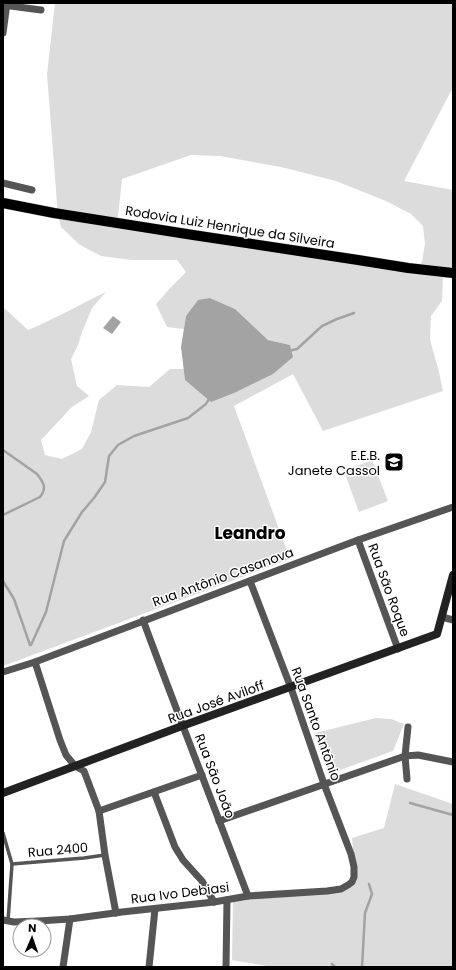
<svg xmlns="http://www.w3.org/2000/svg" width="456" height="970" font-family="Poppins,sans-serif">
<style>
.green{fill:#dcdcdc;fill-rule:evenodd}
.water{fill:#a3a3a3}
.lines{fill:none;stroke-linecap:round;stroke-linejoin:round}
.stream{stroke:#a3a3a3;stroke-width:2.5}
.primary-casing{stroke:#dbdbdb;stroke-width:11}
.lane{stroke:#555;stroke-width:3.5}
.street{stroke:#555;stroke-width:7}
.secondary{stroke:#222;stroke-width:8}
.primary{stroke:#000;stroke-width:10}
.labels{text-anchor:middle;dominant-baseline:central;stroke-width:3;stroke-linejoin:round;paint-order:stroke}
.street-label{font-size:13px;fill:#000;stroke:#fff}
.poi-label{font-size:13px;fill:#000;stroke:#fff;text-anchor:end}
.district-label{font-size:17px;font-weight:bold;fill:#000;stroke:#fff}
</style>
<rect width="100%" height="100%" fill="#fff"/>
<!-- green -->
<g class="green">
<path d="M 55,3 L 453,3 L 453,91 L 451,91 L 404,181 L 453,190 L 453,278 L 443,277 L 442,301 L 431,316 L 430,340 L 438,368 L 443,391 L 323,431 L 293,374 L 234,406 L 290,559 L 3,666 L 3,307 L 28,330 C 55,319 80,304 106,292 L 92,308 L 82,332 L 78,345 L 71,359 L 77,386 L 89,396 L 72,407 L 41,440 L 45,455 L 62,459 L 82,449 L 91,432 L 99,400 L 117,385 L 149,387 L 170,369 L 184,369 L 185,380 L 290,345 L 268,340 L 235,309 L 210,298 L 198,301 L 186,316 L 184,329 L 167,327 L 156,304 L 172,286 L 186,272 L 177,260 L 132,260 L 101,256 L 80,245 L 61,227 L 58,216 L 47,74 ZM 191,155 L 220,156 L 281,167 L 336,181 L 386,201 L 411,214 L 423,226 L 425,244 L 422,262 L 415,273 L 117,226 L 122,179 Z"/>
<path d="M 372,460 L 388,501 L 359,512 L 344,471 Z"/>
<path d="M 376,718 L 391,719 L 404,724 L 393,751 L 329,774 L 315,733 Z"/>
<path d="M 395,784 L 453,804 L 453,967 L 272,967 L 232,960 L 233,901 L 241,899 L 341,891 L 356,881 L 352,838 L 384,828 Z"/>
</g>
<!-- water -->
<g class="water">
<path d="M 210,298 L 235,309 L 268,340 L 290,345 L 293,357 L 273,374 L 234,393 L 211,402 L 185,380 L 181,347 L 186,316 L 198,300 Z"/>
<path d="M 113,316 L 121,322 L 112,334 L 103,328 Z"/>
</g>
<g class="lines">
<!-- stream -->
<g class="stream">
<path d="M 288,351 L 297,349 L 322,326 L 337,319 L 354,313"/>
<path d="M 3,450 L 37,474 C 44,483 47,488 40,497 L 3,515"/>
<path d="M 3,581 L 14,599 L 30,645"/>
<path d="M 31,645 L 46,612 L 64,541 L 82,512 L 94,498 L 105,482 L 109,456 L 118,445 L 134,436 L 188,418 L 206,404 L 210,397"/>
<path d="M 410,803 L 453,815"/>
<path d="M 332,964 L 335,967"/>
<path d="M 362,967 L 365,913 L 372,894 L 369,884"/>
</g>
<!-- primary casing -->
<g class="primary-casing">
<path id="primary" d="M 3,203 L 54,213 L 193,235 L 358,260 L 408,268 L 453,273"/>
</g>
<!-- lane -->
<g class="lane">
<path d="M 3,833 L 12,864 L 8,921"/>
<path d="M 12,864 L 84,858 L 105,855"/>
</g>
<!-- street -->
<g class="street">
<path d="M 3,5 L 41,10"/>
<path d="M 3,33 L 7,3"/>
<path d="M 3,183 L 32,190"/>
<path d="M 358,540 L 398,649"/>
<path d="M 442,617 L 453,620"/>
<path d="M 143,620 C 177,712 213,804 248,896"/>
<path d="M 35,662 L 60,740 L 66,755 L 75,766 L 84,771 L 99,811 L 105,855 L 116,913"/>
<path d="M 3,672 L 35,662 L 358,540 L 453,507"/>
<path d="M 407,779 L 405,756 L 408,727"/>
<path d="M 154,792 L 175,847 L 183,860 L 202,881 L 214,902"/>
<path d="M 99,811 L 202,775"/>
<path d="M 219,821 L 405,756 L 418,755 L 453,762"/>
<path d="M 3,920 L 14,922 L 38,921 L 70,919 L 122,912 L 214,902 L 248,896 L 327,891 L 341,889 L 348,885 L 352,882 L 354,877 L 354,867 L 351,854 L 324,784 L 291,688 L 250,581"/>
<path d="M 63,967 L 70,919"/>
<path d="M 149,967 L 155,909"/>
<path d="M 226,967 L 227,900"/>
</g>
<!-- secondary -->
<path class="secondary" d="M 3,793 L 182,726 L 437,634 L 453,575"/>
<!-- primary -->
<use href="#primary" class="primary"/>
</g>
<!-- icons -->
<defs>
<g id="school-square" transform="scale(1)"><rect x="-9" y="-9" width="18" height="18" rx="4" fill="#000" stroke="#fff"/><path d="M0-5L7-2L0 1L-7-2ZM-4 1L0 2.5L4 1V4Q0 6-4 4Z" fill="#fff"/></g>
</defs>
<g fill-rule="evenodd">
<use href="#school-square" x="394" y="462"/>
</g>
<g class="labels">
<!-- street labels -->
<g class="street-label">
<text transform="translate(230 227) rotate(9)">Rodovia Luiz Henrique da Silveira</text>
<text transform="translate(223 577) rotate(-20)">Rua Antônio Casanova</text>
<text transform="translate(389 590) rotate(70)">Rua São Roque</text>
<text transform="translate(216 702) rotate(-20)">Rua José Aviloff</text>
<text transform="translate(316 724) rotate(70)">Rua Santo Antônio</text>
<text transform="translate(215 776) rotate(69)">Rua São João</text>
<text transform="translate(58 850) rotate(-5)">Rua 2400</text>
<text transform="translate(180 893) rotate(-7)">Rua Ivo Debiasi</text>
</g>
<!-- poi labels -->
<g class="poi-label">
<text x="380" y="455">E.E.B.<tspan x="380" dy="15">Janete Cassol</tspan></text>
</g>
<!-- district labels -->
<g class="district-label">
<text x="250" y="533">Leandro</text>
</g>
</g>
<!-- border -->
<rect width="456" height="970" fill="none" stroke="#000000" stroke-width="8"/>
<!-- north arrow -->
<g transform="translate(32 938) rotate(2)"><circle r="19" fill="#ffffff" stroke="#999999"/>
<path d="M0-3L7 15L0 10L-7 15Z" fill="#000000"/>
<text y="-6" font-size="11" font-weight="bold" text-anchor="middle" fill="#000000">N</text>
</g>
</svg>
